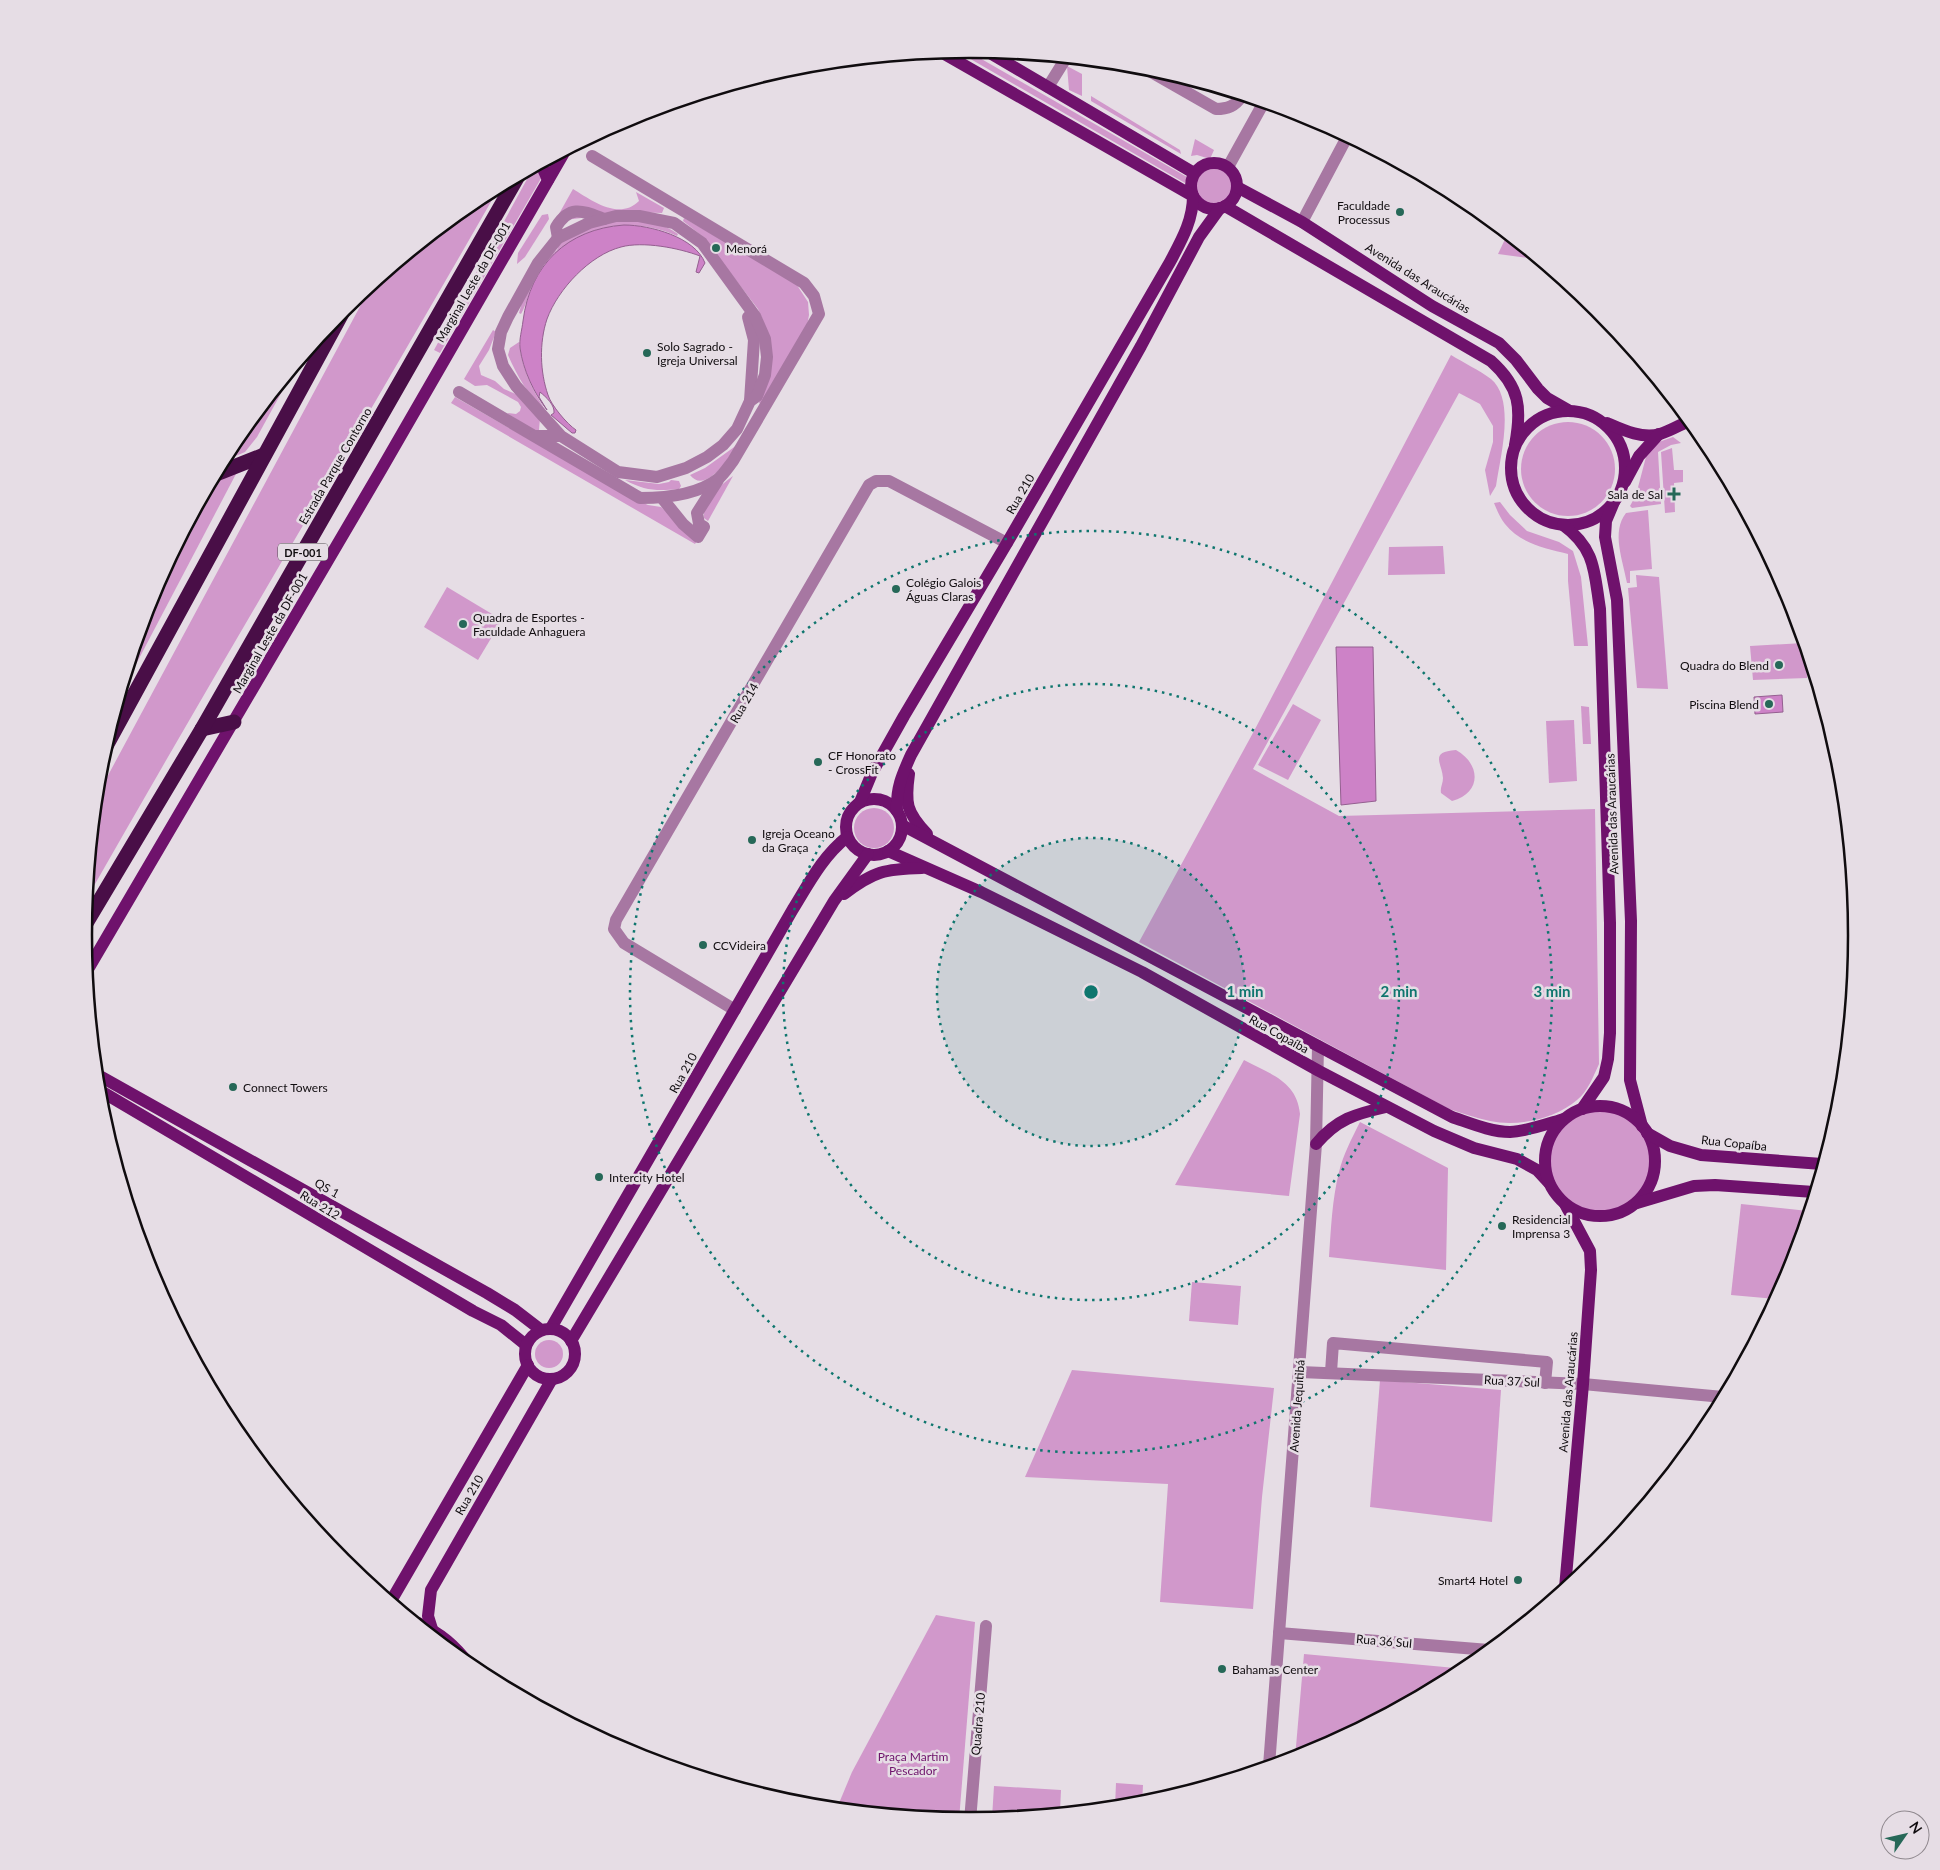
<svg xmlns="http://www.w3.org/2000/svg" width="1940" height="1870" font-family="Lato,sans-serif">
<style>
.green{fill:#d198cb}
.water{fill:#cd82c7;stroke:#945f90}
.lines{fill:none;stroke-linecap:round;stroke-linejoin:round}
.minor{stroke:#a777a2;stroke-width:12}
.major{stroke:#6f126c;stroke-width:12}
.highway{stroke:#490e47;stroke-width:15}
.ring{fill:none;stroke:#0f766e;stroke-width:2.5;stroke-dasharray:2.5 5}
.poi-dot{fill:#266858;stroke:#e6dde5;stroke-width:2}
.labels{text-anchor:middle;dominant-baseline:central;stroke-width:5;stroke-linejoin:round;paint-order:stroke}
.shield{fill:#e6dde5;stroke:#504b4f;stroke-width:1}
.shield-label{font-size:11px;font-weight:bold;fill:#100c0f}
.poi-label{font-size:12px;fill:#100c0f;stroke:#e6dde5;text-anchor:start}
.street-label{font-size:12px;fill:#100c0f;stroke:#e6dde5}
.park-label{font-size:12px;fill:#6e136b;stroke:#e6dde5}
.rim{fill:none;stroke:#100c0f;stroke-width:2.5}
.centre{fill:#0f766e;stroke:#e6dde5;stroke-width:2.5}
.ring-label{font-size:15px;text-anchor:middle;font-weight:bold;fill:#0f766e;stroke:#e6dde5;stroke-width:5;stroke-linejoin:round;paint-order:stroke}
</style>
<rect width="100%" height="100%" fill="#e6dde5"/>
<!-- green -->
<g class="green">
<path d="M 964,49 L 1187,177 L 1185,183 L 955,50 Z"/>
<path d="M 1067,66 L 1082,74 L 1082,96 L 1069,90 Z"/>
<path d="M 1091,96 L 1180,150 L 1181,154 L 1091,101 Z"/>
<path d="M 1195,139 L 1214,150 L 1210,159 L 1197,155 L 1191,156 Z"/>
<circle cx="1214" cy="187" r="18"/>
<path d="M 532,170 L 543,175 L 440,353 L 434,350 Z"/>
<path d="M 500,186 C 364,424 223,659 87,898 L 98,794 L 371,286 L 478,198 Z"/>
<path d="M 573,189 C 591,200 619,221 639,201 L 636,192 L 664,208 L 662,213 L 635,212 L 555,221 Z"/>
<path d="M 548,214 L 549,219 L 525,257 L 517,264 L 518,253 L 542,215 Z"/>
<path d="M 684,218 L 795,282 L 808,302 L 809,315 L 807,326 L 764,405 L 759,403 L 770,370 L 764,323 L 758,309 L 702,236 L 683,221 Z"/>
<path d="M 623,219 C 642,220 662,222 678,234 L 677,236 C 627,213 567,227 537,275 C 529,288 528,302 521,314 L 519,313 L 524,295 L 533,280 L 534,274 L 540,264 L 557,250 L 559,244 L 576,232 L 591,225 Z"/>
<path d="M 1507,235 L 1536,259 L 1498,254 Z"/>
<path d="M 493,330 L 496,332 L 489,350 L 479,366 L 481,375 L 495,381 L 504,389 L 518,395 L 540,418 L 539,430 L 536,432 L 507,413 L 516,414 L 520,411 L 521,407 L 518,402 L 487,385 L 475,386 L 464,379 Z"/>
<path d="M 519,342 C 521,366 532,390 546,411 C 528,395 517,376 508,355 L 510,348 Z"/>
<path d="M 1451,355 C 1464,363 1479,370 1491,379 C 1516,400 1500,458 1496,486 L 1490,496 L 1485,470 L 1493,442 L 1493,426 L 1480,404 L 1459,393 L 1253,769 L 1339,816 L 1595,809 L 1599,1064 C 1593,1077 1588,1091 1577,1100 C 1555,1119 1518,1127 1490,1121 C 1476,1118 1462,1113 1449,1109 L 1139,942 L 1254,731 Z"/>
<path d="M 296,366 L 257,437 L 245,452 L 224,461 L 233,442 Z"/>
<path d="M 455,397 L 632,498 L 648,505 L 661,507 L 698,539 L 695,544 L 451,403 Z"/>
<circle cx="1568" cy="469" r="47"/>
<path d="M 1673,437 L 1681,443 L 1671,445 L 1658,452 L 1661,504 L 1632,508 L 1630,506 L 1636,495 L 1647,453 L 1656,443 Z"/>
<path d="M 737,445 C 731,457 705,495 690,475 L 705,468 Z"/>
<path d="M 1672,448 L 1674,470 L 1683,470 L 1683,482 L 1674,483 L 1675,512 L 1665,513 L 1661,452 Z"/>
<path d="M 237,472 L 123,689 L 151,596 L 212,483 Z"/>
<path d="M 733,476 L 708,521 L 704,518 C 702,501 719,486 733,476 Z"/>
<path d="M 625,480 L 659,484 L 669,482 L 671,480 L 679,481 L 681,486 L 679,489 C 657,491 645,491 625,480 Z"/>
<path d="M 1500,502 L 1510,515 L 1527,531 L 1559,542 L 1573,551 L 1581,577 L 1588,646 L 1574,646 L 1568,581 L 1568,554 C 1545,548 1521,544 1505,524 C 1500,518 1497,510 1494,503 Z"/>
<path d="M 1648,510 L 1652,569 L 1630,571 L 1630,583 L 1627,583 C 1623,560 1611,532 1626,513 Z"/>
<path d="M 1443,546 L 1445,574 L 1388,575 L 1389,547 Z"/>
<path d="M 1636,575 L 1659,577 L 1668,689 L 1637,688 L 1628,588 L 1637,587 Z"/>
<path d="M 447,587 L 502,620 L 478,660 L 424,627 Z"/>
<path d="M 1803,643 L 1806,652 L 1807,678 L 1753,680 L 1750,646 Z"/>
<path d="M 1293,704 L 1321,720 L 1288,780 L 1258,765 Z"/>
<path d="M 1581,706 L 1589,707 L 1591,744 L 1583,744 Z"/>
<path d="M 1574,720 L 1577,781 L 1549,783 L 1546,721 Z"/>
<path d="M 1456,750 C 1481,764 1482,793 1452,801 L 1441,793 C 1440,787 1443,784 1443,778 C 1442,763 1429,752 1456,750 Z"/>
<circle cx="874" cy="828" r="20"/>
<path d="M 1244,1060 C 1270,1074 1297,1081 1300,1114 L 1289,1196 L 1175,1185 Z"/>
<circle cx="1600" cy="1162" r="51"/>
<path d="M 1360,1122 L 1448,1168 L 1446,1270 L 1329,1257 C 1331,1229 1332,1200 1339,1172 C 1343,1155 1352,1138 1360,1122 Z"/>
<path d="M 1741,1204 L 1808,1211 L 1789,1274 L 1776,1299 L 1731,1295 Z"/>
<path d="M 1192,1282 L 1241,1286 L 1238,1325 L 1189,1321 Z"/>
<circle cx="549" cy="1354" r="14"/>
<path d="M 1072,1370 L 1274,1388 L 1262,1497 L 1253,1609 L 1160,1602 L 1168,1484 L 1025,1477 Z"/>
<path d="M 1380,1380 L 1501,1390 L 1492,1522 L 1370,1507 Z"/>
<path d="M 936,1615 L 975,1622 L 959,1820 L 837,1808 L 852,1772 Z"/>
<path d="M 1304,1654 L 1466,1669 L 1309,1754 L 1295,1758 Z"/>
<path d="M 1116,1783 L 1143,1785 L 1142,1804 L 1115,1807 Z"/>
<path d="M 994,1786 L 1061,1790 L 1060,1812 L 992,1818 Z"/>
</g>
<!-- water -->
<g class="water">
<path d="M 624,225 C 650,225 695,237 705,263 L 699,273 L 696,272 L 700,256 C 679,248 643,241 621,247 C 590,255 558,289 547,319 C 539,343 540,372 548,395 C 551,405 567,424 576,430 L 575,433 L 572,433 L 551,415 L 554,413 C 555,405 546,397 540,392 L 539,397 L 547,410 C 534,393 523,370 520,348 C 519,339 522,330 523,321 C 530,265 567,229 624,225 Z"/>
<path d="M 1336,647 L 1373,647 L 1376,801 L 1341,805 Z"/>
<path d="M 1782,695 L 1783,712 L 1755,714 L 1754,697 Z"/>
</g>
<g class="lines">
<!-- minor -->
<g class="minor">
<path d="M 1139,65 L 1216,109 C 1228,109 1235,106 1242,96"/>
<path d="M 1048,87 L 1066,58"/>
<path d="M 1228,167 L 1264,102"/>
<path d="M 1302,222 L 1347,137"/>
<path d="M 558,238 L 556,227 C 570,204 583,211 604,219"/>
<path d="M 748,317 L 754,340 L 750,401"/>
<path d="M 459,392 L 640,498 C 666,498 697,495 718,479 C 724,474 729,466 733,461 L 819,314 L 814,296 L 804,283 L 592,156"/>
<path d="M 535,436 L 561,436 L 618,472 L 657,477 L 686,468 L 707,457 L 723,445 L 737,429 L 750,401 L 757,396 L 765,375 L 767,357 L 765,339 L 755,316 L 702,243 L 674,223 L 639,216 L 616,216 L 589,223 L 558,238 L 538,263 L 508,317 L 501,332 L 498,349 L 503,366 L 516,386 L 561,436"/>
<path d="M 662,498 L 683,524 L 698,537 L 704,527 L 699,524 L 697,513 L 718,480"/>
<path d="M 735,1010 L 624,943 L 614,929 L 616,920 L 869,485 L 876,481 L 889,481 L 1007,543"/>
<path d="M 1300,1372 L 1583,1384 L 1723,1397"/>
<path d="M 1331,1372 L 1333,1343 L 1547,1362 L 1545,1383"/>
<path d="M 1279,1633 L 1489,1650"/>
<path d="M 1269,1766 L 1316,1144 L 1318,1046"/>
<path d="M 970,1821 L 986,1626"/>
</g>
<!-- major -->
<g class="major">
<path d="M 985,50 L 1194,173"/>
<circle cx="1214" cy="186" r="23"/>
<path d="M 541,164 L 548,180"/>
<path d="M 1237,187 L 1302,222 L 1432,306 L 1499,343 L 1516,360 L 1538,389 L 1547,398 L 1568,410"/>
<path d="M 1225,206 L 1491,361 C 1520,387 1522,408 1515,445"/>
<circle cx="1568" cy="468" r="57"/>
<path d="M 1607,423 C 1623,430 1642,439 1660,434 C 1670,431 1680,425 1689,421"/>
<path d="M 1625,482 L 1639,456 L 1659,434"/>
<path d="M 1614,502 L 1606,521 L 1605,537 L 1617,600 L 1631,921 L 1630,1080 L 1642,1126"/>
<path d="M 1563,525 C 1596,549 1594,572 1600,609 L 1610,923 L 1610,1033 L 1608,1059 L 1604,1077 L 1582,1109"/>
<path d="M 909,774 C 905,803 906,812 927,834"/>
<circle cx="874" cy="827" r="28"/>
<path d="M 860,802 L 872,773 L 904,716 L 1007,543 L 1170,262 C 1181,241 1193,221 1193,196 L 941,52"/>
<path d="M 897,811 C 896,788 902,775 911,755 L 1141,346 L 1199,237 L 1220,208"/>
<path d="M 902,825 L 1452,1117 C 1470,1123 1491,1132 1510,1132 C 1528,1131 1547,1124 1564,1119"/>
<path d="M 888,851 L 981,892 L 1142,972 L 1319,1071 L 1434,1131 L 1474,1148 L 1517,1159 L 1537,1170 L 1549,1183"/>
<path d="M 844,894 C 874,871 885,869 922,868"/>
<path d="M 87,971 L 381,470 L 565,151"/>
<path d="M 98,1075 L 487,1293 L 515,1310 L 541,1330"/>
<path d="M 99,1090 L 473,1311 L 501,1325 L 526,1345"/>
<circle cx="1600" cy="1161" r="55"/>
<path d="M 1647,1133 L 1670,1146 L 1701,1155 L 1822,1164"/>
<path d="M 1316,1144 C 1337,1119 1355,1114 1386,1107"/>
<path d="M 1637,1203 L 1694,1186 L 1715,1185 L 1814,1192"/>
<path d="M 551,1328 L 793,909 C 809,883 823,856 847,837"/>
<circle cx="550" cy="1354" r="25"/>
<path d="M 571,1341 L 834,901 L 868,854"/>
<path d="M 1565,1588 L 1583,1384 L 1591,1270 L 1590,1251 L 1565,1204"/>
<path d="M 391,1601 L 528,1365"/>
<path d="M 418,1623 C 442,1634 454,1645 470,1665"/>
<path d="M 432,1629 L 428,1616 L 431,1590 L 552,1379"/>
</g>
<!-- highway -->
<g class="highway">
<path d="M 216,474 L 264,455"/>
<path d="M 202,729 L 234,722"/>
<path d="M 105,748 L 346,306"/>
<path d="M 85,925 L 202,729 L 518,176"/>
</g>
</g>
<!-- distance rings -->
<circle cx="1091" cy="992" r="154" fill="#0f766e" fill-opacity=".12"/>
<g class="ring">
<circle cx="1091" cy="992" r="154"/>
<circle cx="1091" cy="992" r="308"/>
<circle cx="1091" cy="992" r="461"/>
</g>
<!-- markers -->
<g class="poi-dot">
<circle cx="1400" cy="212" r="5"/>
<circle cx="716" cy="248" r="5"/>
<circle cx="647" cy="353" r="5"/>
<path d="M1671.5 486.5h5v5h5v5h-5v5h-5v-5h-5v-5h5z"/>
<circle cx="896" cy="589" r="5"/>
<circle cx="463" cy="624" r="5"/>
<circle cx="1779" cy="665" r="5"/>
<circle cx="1769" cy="704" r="5"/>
<circle cx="818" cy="762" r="5"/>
<circle cx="752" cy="840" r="5"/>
<circle cx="703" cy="945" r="5"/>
<circle cx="233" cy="1087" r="5"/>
<circle cx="599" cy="1177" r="5"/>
<circle cx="1502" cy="1226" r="5"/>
<circle cx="1518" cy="1580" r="5"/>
<circle cx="1222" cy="1669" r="5"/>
</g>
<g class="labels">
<!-- shield labels -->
<rect class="shield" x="278" y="543.5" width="50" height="17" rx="4"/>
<g class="shield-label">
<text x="303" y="552">DF-001</text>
</g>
<!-- poi labels -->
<g class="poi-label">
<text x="1390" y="205" text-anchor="end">Faculdade<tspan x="1390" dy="14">Processus</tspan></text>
<text x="726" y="248">Menorá</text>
<text x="657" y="346">Solo Sagrado -<tspan x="657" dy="14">Igreja Universal</tspan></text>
<text x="1663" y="494" text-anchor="end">Sala de Sal</text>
<text x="906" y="582">Colégio Galois<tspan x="906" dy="14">Águas Claras</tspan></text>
<text x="473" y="617">Quadra de Esportes -<tspan x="473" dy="14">Faculdade Anhaguera</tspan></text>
<text x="1769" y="665" text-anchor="end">Quadra do Blend</text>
<text x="1759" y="704" text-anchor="end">Piscina Blend</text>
<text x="828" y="755">CF Honorato<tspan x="828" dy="14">- CrossFit</tspan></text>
<text x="762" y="833">Igreja Oceano<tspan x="762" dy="14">da Graça</tspan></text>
<text x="713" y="945">CCVideira</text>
<text x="243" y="1087">Connect Towers</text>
<text x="609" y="1177">Intercity Hotel</text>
<text x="1512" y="1219">Residencial<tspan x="1512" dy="14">Imprensa 3</tspan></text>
<text x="1508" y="1580" text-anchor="end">Smart4 Hotel</text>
<text x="1232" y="1669">Bahamas Center</text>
</g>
<!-- street labels -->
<g class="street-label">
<text transform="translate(1418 278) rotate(32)">Avenida das Araucárias</text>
<text transform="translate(473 282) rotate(-60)">Marginal Leste da DF-001</text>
<text transform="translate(335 466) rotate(-60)">Estrada Parque Contorno</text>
<text transform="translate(1020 494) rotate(-60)">Rua 210</text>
<text transform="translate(270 633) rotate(-60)">Marginal Leste da DF-001</text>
<text transform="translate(744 703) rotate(-60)">Rua 214</text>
<text transform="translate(1612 814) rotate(-92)">Avenida das Araucárias</text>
<text transform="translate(1279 1034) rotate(29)">Rua Copaíba</text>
<text transform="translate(683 1073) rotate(-61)">Rua 210</text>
<text transform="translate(1734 1143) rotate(6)">Rua Copaíba</text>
<text transform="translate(327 1188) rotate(29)">QS 1</text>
<text transform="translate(320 1205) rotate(31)">Rua 212</text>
<text transform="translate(1512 1381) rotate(3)">Rua 37 Sul</text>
<text transform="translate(1568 1392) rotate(-85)">Avenida das Araucárias</text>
<text transform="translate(1297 1406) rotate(-86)">Avenida Jequitibá</text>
<text transform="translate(469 1495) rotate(-60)">Rua 210</text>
<text transform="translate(1384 1641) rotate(5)">Rua 36 Sul</text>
<text transform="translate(978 1724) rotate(-85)">Quadra 210</text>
</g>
<!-- park labels -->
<g class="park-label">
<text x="913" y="1756">Praça Martim<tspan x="913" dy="14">Pescador</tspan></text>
</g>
</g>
<!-- crop -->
<path d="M0 0H1940V1870H0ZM969 58H971A877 877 0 0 1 1848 935V935A877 877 0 0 1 971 1812H969A877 877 0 0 1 92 935V935A877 877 0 0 1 969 58Z" fill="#e6dde5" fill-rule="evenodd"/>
<path class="rim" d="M969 58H971A877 877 0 0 1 1848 935V935A877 877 0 0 1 971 1812H969A877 877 0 0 1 92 935V935A877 877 0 0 1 969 58Z"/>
<circle cx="1091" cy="992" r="8" class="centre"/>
<g class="ring-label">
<text x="1245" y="997">1 min</text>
<text x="1399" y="997">2 min</text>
<text x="1552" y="997">3 min</text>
</g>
<!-- north arrow -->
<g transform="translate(1905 1835) rotate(56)"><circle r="24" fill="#e6dde5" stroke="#90898f"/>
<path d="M0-4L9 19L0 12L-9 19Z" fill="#266858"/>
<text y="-8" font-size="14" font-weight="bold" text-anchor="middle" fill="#100c0f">N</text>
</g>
</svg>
